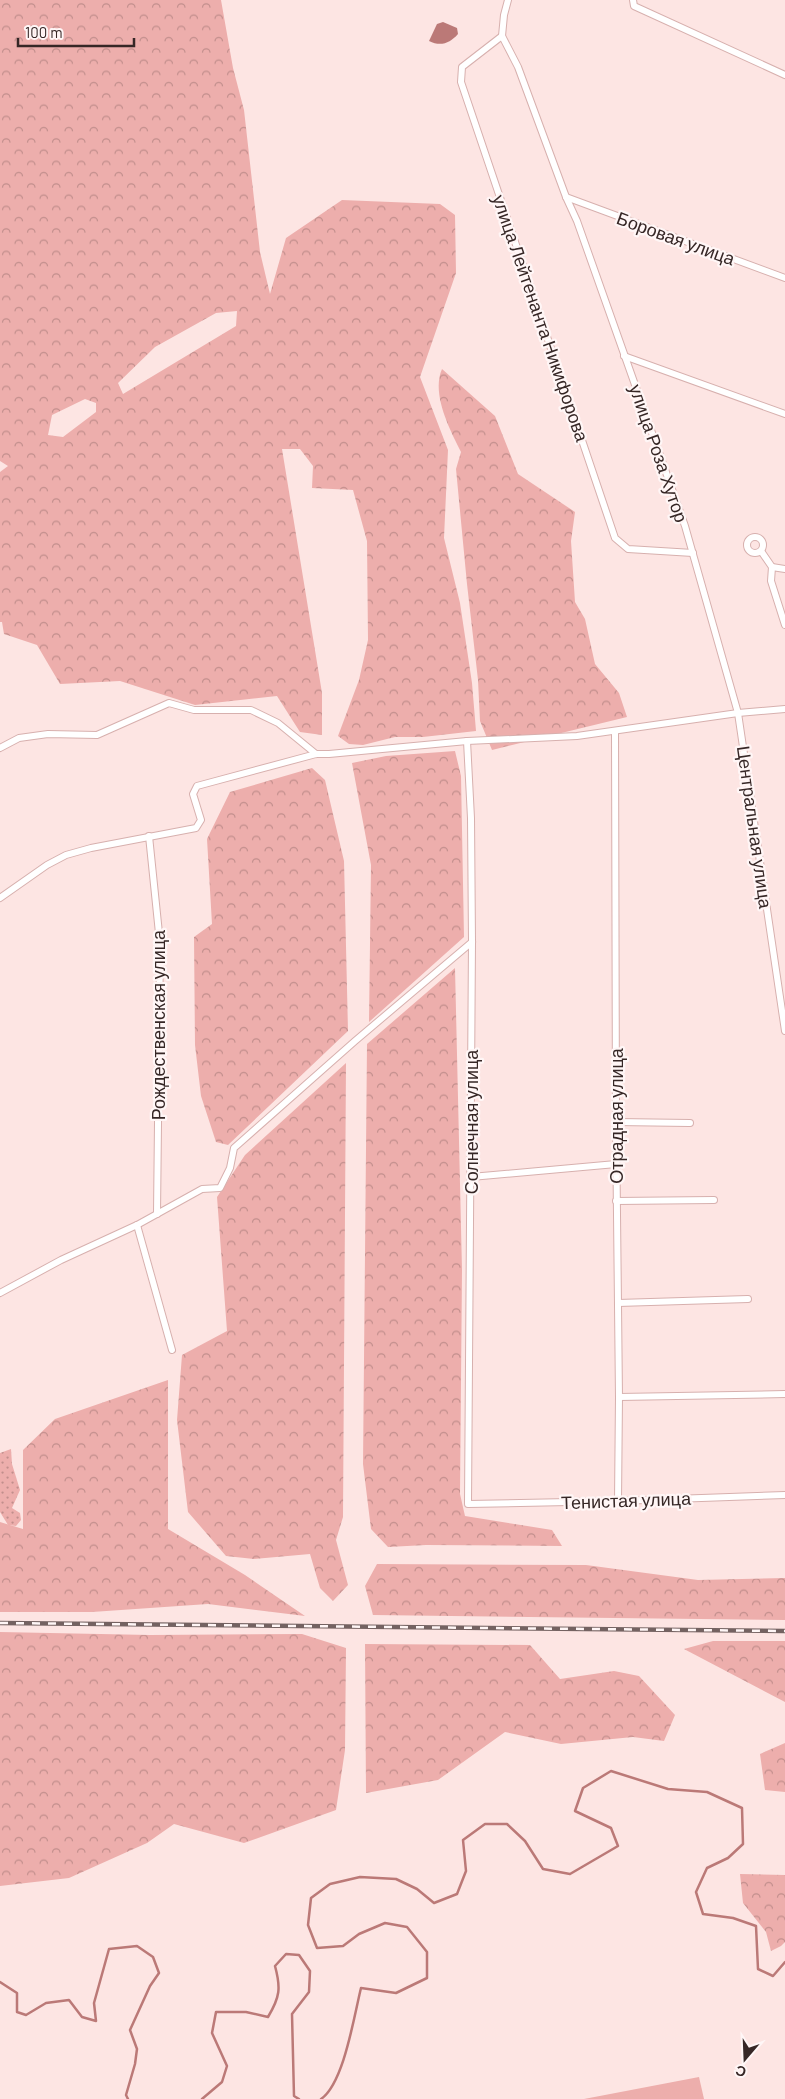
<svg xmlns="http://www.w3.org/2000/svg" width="785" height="2099" font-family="Barlow,sans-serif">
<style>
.grass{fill:url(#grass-dots)}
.forest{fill:url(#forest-crowns);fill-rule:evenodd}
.garden{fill:#edaeac}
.water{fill:#bb7977}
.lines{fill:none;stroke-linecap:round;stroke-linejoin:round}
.stream{stroke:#bb7977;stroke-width:2.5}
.street-casing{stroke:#d7b0ae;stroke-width:8}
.street{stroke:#fff;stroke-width:6}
.rail-casing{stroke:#746261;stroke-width:4.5}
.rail{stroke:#fff6f6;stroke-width:2.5;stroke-dasharray:8;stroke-linecap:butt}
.labels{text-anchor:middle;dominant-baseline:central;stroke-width:4.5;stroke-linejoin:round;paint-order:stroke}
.street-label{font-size:18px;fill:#362726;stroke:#fff6f6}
</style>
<defs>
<pattern id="grass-dots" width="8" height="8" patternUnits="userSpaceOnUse" patternTransform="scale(1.25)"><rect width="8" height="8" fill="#edaeac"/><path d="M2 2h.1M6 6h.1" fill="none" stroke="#c18e8c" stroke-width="1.8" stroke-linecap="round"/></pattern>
<pattern id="forest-crowns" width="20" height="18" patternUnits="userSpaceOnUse" patternTransform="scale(1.25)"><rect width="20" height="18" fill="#edaeac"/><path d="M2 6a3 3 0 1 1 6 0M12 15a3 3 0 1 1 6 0" fill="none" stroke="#c18e8c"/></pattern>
</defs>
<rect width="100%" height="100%" fill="#fde5e3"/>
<!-- grass -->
<path class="grass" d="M 11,1449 L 12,1464 L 20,1490 L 12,1508 L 20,1513 L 21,1520 L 16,1526 L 8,1525 L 0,1512 L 0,1453 Z"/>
<!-- forest -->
<g class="forest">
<path d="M 0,0 L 221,0 L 233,68 L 244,110 L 260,252 L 270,294 L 286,238 L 342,200 L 440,204 L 455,215 L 456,273 L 420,377 L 448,450 L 444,538 L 460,603 L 472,683 L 476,731 L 423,737 L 395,737 L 363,745 L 349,744 L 338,736 L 359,680 L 368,640 L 367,541 L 353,490 L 312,488 L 313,466 L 300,449 L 282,449 L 322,693 L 322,735 L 300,732 L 277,696 L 195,705 L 120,681 L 60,684 L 37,645 L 4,634 L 2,622 L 0,622 L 0,472 L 8,466 L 0,461 ZM 237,311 L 236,326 L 123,394 L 118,383 L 155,347 L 216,313 ZM 85,399 L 96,403 L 96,412 L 63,437 L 48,435 L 52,415 Z"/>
<path d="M 442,369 L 495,416 L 518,474 L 575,512 L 571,541 L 575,602 L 585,619 L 595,664 L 619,693 L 627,717 L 492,750 L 480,721 L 478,680 L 467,584 L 456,469 L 461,452 C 450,430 431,394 442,369 Z"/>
<path d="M 455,751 L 461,776 L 464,937 L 369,1022 L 371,865 L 352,763 L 386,756 Z"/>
<path d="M 312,768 L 325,780 L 344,861 L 348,1031 L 228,1145 L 216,1142 L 201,1096 L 195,1045 L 194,937 L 212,924 L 207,839 L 230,792 Z"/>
<path d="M 455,968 L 462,1270 L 460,1494 L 465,1516 L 552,1530 L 562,1546 L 426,1545 L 388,1547 L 371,1529 L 363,1464 L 367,1044 Z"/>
<path d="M 346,1063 L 343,1517 L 336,1540 L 348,1585 L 333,1601 L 320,1588 L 310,1554 L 254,1559 L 226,1556 L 188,1512 L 177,1420 L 182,1355 L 227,1331 L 217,1197 L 245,1155 Z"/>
<path d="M 168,1380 L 168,1529 L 245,1575 L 305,1616 L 208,1604 L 92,1612 L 0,1612 L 0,1522 L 23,1529 L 23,1450 L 55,1419 Z"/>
<path d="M 377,1564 L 586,1565 L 698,1580 L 785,1578 L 785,1620 L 373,1615 L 365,1586 Z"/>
<path d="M 0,1632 L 150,1635 L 302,1634 L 346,1648 L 345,1750 L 336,1810 L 244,1843 L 174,1824 L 147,1843 L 69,1878 L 0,1886 Z"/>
<path d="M 713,1641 L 785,1641 L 785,1702 L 684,1649 Z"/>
<path d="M 365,1644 L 530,1645 L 560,1679 L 614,1671 L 639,1676 L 675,1715 L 664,1741 L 633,1737 L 561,1744 L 505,1732 L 438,1780 L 366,1793 Z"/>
<path d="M 785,1743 L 785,1792 L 765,1790 L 760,1754 Z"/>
<path d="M 740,1874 L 785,1875 L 785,1942 L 781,1946 L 771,1951 L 766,1932 L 743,1903 Z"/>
</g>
<!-- garden -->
<path class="garden" d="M 699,2077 L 704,2099 L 584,2099 Z"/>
<!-- water -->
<path class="water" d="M 443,22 L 457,28 L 458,34 C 450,43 441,47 429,41 L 437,24 Z"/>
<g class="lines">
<!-- stream -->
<g class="stream">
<path d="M 0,1982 L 17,1993 L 17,2012 L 26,2015 L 46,2003 L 69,2000 L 82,2017 L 96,2021 L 94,2003 L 109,1949 L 137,1946 L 153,1957 L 159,1973 L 150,1986 L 130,2030 L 137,2049 L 135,2064 L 126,2095 L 128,2099"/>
<path d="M 202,2099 L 222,2082 L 227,2066 L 212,2033 L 216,2012 L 246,2012 L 268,2017 C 280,1997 281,1988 275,1966 L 286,1954 L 299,1955 L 310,1971 L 309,1992 L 292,2014 L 294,2096 L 299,2099"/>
<path d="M 321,2099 C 344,2083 354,2016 361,1988 L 396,1993 L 427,1978 L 427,1952 L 407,1927 L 385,1923 L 359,1934 L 343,1946 L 317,1948 L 308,1925 L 311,1898 L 330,1884 L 360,1877 L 396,1879 L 417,1889 L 434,1903 L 457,1894 L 466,1871 L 463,1840 L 485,1824 L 507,1824 L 525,1841 L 543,1869 L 570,1874 L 618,1846 L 611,1828 L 575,1811 L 583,1788 L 611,1771 L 668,1789 L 707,1792 L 742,1808 L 743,1844 L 728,1858 L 707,1868 L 696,1892 L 703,1914 L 733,1918 L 756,1926 L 758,1969 L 773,1976 L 785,1962"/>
</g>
<!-- street casing -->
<g class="street-casing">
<g id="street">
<path d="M 508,0 L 504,15 L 502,36 L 518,67 L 566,197 L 577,221 L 685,526 L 738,713 L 785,1031"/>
<path d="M 633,0 L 634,6 L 785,75"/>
<path d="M 502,36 L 462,67 L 461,82 L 615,538 L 628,549 L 693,553"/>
<path d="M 566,197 L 785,278"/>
<path d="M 624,356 L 785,414"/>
<circle cx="755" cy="545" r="8"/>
<path d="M 761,551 L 772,567 L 771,581 L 785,625"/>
<path d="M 772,567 L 785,569"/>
<path d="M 615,731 L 616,1122 L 619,1397 L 618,1501"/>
<path d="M 467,741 L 471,818 L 472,942 L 468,1504 L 618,1501 L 785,1495"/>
<path d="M 0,748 L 19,738 L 48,734 L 97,735 L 169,703 L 194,710 L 251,710 L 278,723 L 316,754"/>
<path d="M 149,836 L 160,943 L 157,1214"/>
<path d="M 0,898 L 47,865 L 66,855 L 91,848 L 196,828 L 201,820 L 193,794 L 197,786 L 316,754 L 329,754 L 467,741 L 577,736 L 738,713 L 785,709"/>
<path d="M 616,1122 L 690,1123"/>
<path d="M 471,1177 L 616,1164"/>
<path d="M 616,1201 L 714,1200"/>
<path d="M 137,1225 L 172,1350"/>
<path d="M 0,1293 L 61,1260 L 137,1225 L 202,1189 L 220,1188 L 230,1168 L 234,1148 L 355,1041 L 472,942"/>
<path d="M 618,1303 L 748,1299"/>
<path d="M 619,1397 L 785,1394"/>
</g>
</g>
<!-- street -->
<use href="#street" class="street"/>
<!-- rail casing -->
<g class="rail-casing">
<path id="rail" d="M 0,1623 L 785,1631"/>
</g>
<!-- rail -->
<use href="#rail" class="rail"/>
</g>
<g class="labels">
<!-- street labels -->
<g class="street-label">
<text transform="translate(676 238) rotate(20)">Боровая улица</text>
<text transform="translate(541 318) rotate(71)">улица Лейтенанта Никифорова</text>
<text transform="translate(659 453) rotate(71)">улица Роза Хутор</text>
<text transform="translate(755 827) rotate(82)">Центральная улица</text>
<text transform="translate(158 1025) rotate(-90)">Рождественская улица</text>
<text transform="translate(616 1116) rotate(-90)">Отрадная улица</text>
<text transform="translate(471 1122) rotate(-90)">Солнечная улица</text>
<text transform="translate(626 1500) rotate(-2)">Тенистая улица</text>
</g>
</g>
<!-- north arrow -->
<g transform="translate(745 2059) rotate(199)" stroke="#fff6f6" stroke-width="4" paint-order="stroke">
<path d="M0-4L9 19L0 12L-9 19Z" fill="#362726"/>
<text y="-8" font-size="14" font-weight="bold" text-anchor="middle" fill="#362726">С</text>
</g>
<!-- scale -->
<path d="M18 38v8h116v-8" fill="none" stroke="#362726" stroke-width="2.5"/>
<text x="25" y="38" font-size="15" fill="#362726" stroke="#fff6f6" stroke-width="4" paint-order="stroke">100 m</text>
</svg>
